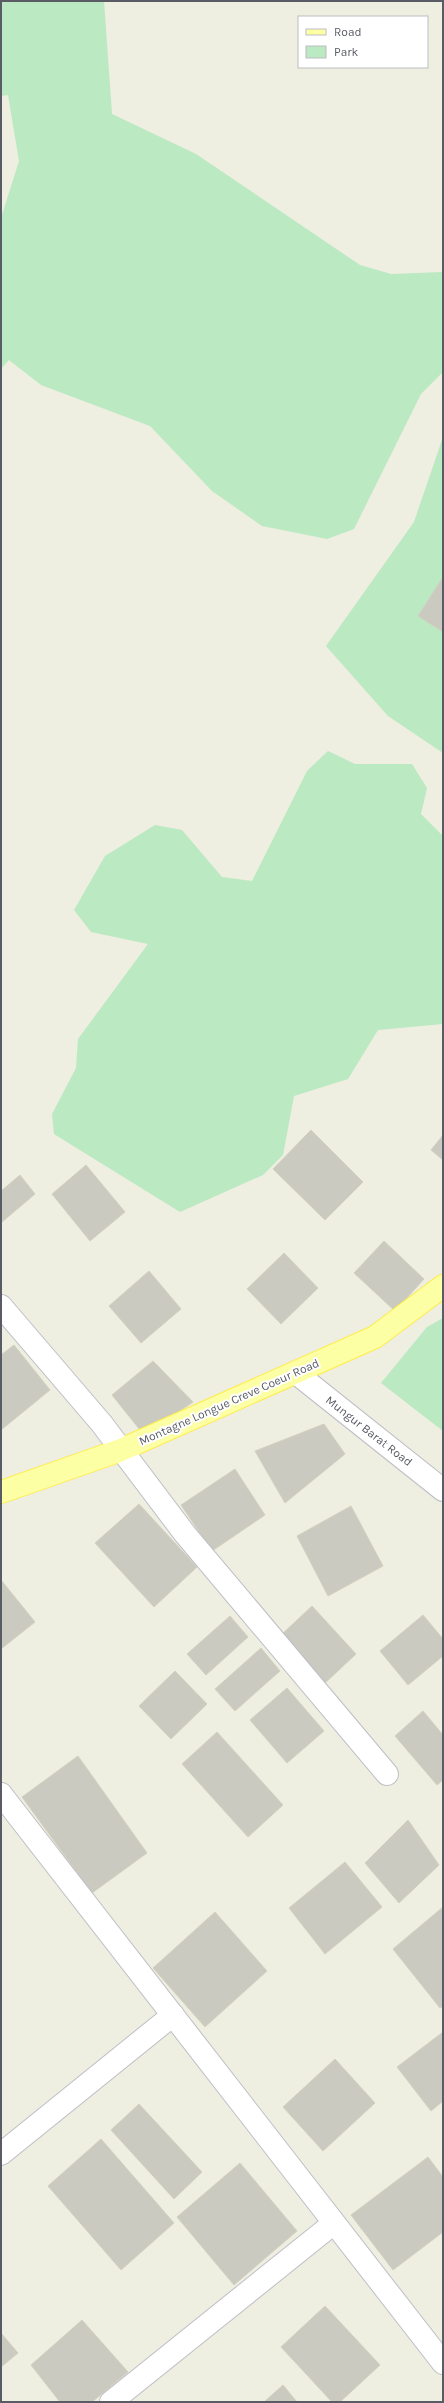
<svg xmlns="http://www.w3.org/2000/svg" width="444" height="2403" font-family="Karla,sans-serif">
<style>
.green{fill:#bae9c2}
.building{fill:#cbcac0;stroke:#d3d1be}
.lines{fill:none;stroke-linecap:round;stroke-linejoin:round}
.minor-casing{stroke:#bebfc6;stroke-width:24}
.major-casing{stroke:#ffed49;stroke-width:24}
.minor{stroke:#fff;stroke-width:22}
.major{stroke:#fdffa5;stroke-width:22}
.labels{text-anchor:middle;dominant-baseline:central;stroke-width:4;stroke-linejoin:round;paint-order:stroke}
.street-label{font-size:12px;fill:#595c64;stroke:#fff}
</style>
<rect width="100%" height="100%" fill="#eeeee1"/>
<!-- green -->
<g class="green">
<path d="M 1,1 L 104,1 L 112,114 L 196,154 L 360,265 L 391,274 L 443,272 L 443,372 L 421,394 L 354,529 L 327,539 L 262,526 L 212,491 L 150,426 L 41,385 L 9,360 L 1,369 L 1,218 L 19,161 L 8,95 L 1,96 Z"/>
<path d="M 443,437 L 443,753 L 388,716 L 326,646 L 414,522 Z"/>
<path d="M 328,751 L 355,764 L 412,764 L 427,788 L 421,814 L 443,836 L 443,1024 L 378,1030 L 348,1079 L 294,1096 L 283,1155 L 263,1175 L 180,1212 L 54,1134 L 52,1114 L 76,1068 L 78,1039 L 148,944 L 91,932 L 74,910 L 105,856 L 155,825 L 182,830 L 222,877 L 252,881 L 307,771 Z"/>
<path d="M 443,1318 L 443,1431 L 381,1383 L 427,1327 Z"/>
</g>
<!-- building -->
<g class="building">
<path d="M 443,577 L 443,632 L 418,616 Z"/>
<path d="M 311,1130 L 363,1182 L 325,1220 L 273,1169 Z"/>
<path d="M 443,1135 L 443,1160 L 431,1150 Z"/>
<path d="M 86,1165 L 125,1212 L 90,1241 L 52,1194 Z"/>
<path d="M 20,1175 L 35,1194 L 2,1222 L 1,1191 Z"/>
<path d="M 384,1241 L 424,1279 L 395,1311 L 354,1273 Z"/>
<path d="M 284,1253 L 318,1288 L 281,1324 L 247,1289 Z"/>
<path d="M 149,1271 L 181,1309 L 141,1343 L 109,1306 Z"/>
<path d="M 14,1345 L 50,1390 L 1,1430 L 1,1355 Z"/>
<path d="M 153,1361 L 193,1402 L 144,1435 L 112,1395 Z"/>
<path d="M 324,1424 L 345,1454 L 285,1503 L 255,1451 Z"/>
<path d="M 235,1469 L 265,1515 L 212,1551 L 181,1505 Z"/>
<path d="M 139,1504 L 197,1567 L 154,1607 L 95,1543 Z"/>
<path d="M 351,1506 L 383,1566 L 328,1596 L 297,1536 Z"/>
<path d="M 1,1580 L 35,1622 L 1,1649 Z"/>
<path d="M 312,1606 L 356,1654 L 324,1684 L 280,1636 Z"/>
<path d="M 423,1615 L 443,1639 L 443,1656 L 408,1685 L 380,1651 Z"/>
<path d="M 230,1616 L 248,1637 L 206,1675 L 187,1654 Z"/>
<path d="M 261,1648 L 280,1671 L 235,1711 L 215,1689 Z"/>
<path d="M 175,1671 L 207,1704 L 171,1739 L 139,1706 Z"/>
<path d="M 287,1688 L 324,1731 L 287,1763 L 250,1720 Z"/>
<path d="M 423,1711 L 443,1735 L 443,1780 L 437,1785 L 395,1736 Z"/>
<path d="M 217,1732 L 283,1805 L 248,1837 L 182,1764 Z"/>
<path d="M 78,1756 L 147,1853 L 92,1893 L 22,1797 Z"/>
<path d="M 408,1820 L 439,1865 L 399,1903 L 365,1863 Z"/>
<path d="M 345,1862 L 382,1907 L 325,1954 L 289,1908 Z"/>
<path d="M 443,1907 L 443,2006 L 440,2008 L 393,1949 Z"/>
<path d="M 215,1912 L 267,1971 L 205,2027 L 153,1968 Z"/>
<path d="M 443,2032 L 443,2101 L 431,2111 L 397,2067 Z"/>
<path d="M 335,2059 L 375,2103 L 323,2151 L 283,2107 Z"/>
<path d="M 139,2104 L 202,2172 L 174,2199 L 111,2130 Z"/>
<path d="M 101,2139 L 174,2223 L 121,2270 L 48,2186 Z"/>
<path d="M 428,2157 L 443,2177 L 443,2232 L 393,2270 L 351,2215 Z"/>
<path d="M 240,2163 L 297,2231 L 234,2285 L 177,2217 Z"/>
<path d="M 325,2306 L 380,2365 L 340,2402 L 332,2402 L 281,2347 Z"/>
<path d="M 82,2320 L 128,2372 L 92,2402 L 60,2402 L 31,2365 Z"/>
<path d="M 1,2333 L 18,2353 L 1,2367 Z"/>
<path d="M 283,2385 L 297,2402 L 264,2402 Z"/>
</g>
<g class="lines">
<!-- minor casing -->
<g class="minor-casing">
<g id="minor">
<path d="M 1,1306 L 102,1424 L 185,1534 L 387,1774"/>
<path d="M 296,1373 L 443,1490"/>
<path d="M 1,1794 L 443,2363"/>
<path d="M 1,2154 L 173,2015"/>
<path d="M 111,2402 L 334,2223"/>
</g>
</g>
<!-- major casing -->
<g class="major-casing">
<path id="major" d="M 1,1492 L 121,1450 L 375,1337 L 443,1286"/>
</g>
<!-- minor -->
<use href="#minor" class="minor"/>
<!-- major -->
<use href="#major" class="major"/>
</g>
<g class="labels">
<!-- street labels -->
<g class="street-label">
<text transform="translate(229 1402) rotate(-24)">Montagne Longue Creve Coeur Road</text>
<text transform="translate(369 1431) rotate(38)">Mungur Barat Road</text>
</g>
</g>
<!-- border -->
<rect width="444" height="2403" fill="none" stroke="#595c64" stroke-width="4"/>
<!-- legend -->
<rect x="298" y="16" width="130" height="52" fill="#ffffff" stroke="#bdbec1"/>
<rect x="306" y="29" width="20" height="6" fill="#fdffa5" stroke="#bdbec1"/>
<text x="334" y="36" font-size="12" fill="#595c64">Road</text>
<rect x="306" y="46" width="20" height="12" fill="#bae9c2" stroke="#bdbec1"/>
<text x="334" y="56" font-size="12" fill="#595c64">Park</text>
</svg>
